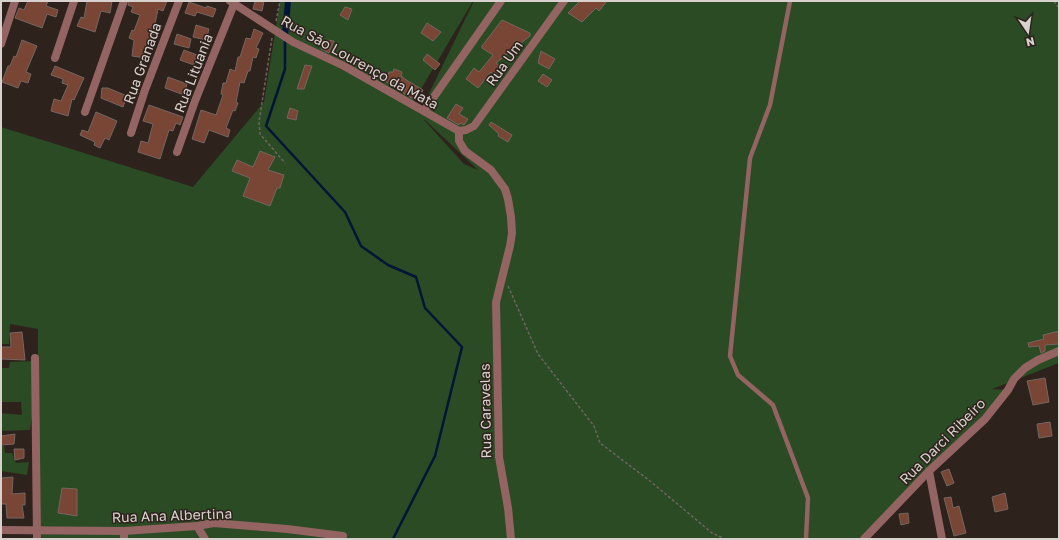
<svg xmlns="http://www.w3.org/2000/svg" width="1060" height="540" font-family="'Golos Text',sans-serif">
<style>
.green{fill:#2a4b23;fill-rule:evenodd}
.water{fill:#031439}
.lines{fill:none;stroke-linecap:round;stroke-linejoin:round}
.stream{stroke:#031439;stroke-width:2.5}
.building{fill:#794535;stroke:#756661}
.path{stroke:#6f6460;stroke-width:1.5;stroke-dasharray:3 2;stroke-linecap:butt}
.lane{stroke:#936461;stroke-width:4.5}
.street{stroke:#936461;stroke-width:8}
.labels{text-anchor:middle;dominant-baseline:central;stroke-width:3;stroke-linejoin:round;paint-order:stroke}
.street-label{font-size:14px;fill:#d9d1cd;stroke:#2e221d}
</style>
<rect width="100%" height="100%" fill="#2e221d"/>
<!-- green -->
<g class="green">
<path d="M 280,1 L 473,1 L 414,101 L 419,114 L 474,1 L 1059,1 L 1059,363 L 992,389 L 1008,390 L 862,539 L 42,539 L 37,530 L 38,329 L 10,324 L 9,344 L 1,344 L 1,127 L 193,187 L 264,102 ZM 424,120 L 425,120 L 478,170 L 464,164 Z"/>
<path d="M 34,361 L 32,416 L 30,430 L 1,431 L 1,413 L 22,415 L 21,402 L 1,402 L 1,368 L 9,368 L 10,362 Z"/>
<path d="M 1,446 L 4,446 L 5,453 L 12,453 L 16,463 L 29,462 L 27,475 L 1,471 Z"/>
</g>
<!-- water -->
<path class="water" d="M 285,1 L 291,1 L 288,37 L 282,33 Z"/>
<g class="lines">
<!-- stream -->
<path class="stream" d="M 285,41 L 285,69 L 266,126 L 345,212 L 361,246 L 388,265 L 416,277 L 425,308 L 462,347 L 435,456 L 393,539"/>
</g>
<!-- building -->
<g class="building">
<path d="M 28,1 L 48,1 L 46,6 L 58,10 L 56,17 L 47,14 L 42,28 L 15,18 L 19,8 L 24,10 Z"/>
<path d="M 87,1 L 112,1 L 110,13 L 101,11 L 95,32 L 77,26 L 81,17 L 84,18 Z"/>
<path d="M 129,1 L 167,1 L 163,11 L 158,9 L 155,24 L 157,25 L 154,35 L 151,34 L 146,45 L 145,58 L 132,56 L 134,40 L 129,38 L 132,30 L 134,31 L 140,15 L 131,12 L 133,7 L 128,5 Z"/>
<path d="M 255,1 L 264,1 L 262,11 L 253,9 Z"/>
<path d="M 580,1 L 607,1 L 599,11 L 596,8 L 582,22 L 568,13 Z"/>
<path d="M 189,2 L 206,8 L 207,6 L 216,9 L 213,17 L 197,12 L 195,16 L 185,13 Z"/>
<path d="M 345,7 L 352,9 L 348,20 L 340,15 Z"/>
<path d="M 502,20 L 530,33 L 530,36 L 496,63 L 501,67 L 495,75 L 491,72 L 478,88 L 466,79 L 474,68 L 479,72 L 493,55 L 482,48 L 482,46 Z"/>
<path d="M 427,23 L 441,32 L 433,41 L 421,33 Z"/>
<path d="M 196,25 L 209,29 L 206,40 L 193,37 Z"/>
<path d="M 254,29 L 263,33 L 256,48 L 259,49 L 256,58 L 253,57 L 250,71 L 248,71 L 244,83 L 240,82 L 236,102 L 238,103 L 235,111 L 233,110 L 226,128 L 230,130 L 228,137 L 209,130 L 204,143 L 192,139 L 201,110 L 216,115 L 223,95 L 221,94 L 223,83 L 226,83 L 230,69 L 235,71 L 238,57 L 240,57 L 246,38 L 251,39 Z"/>
<path d="M 177,34 L 191,39 L 189,48 L 174,44 Z"/>
<path d="M 22,40 L 37,46 L 26,72 L 31,74 L 28,83 L 21,81 L 18,88 L 2,82 L 8,66 L 10,66 L 14,56 L 16,57 Z"/>
<path d="M 327,40 L 334,41 L 329,53 L 321,49 Z"/>
<path d="M 184,50 L 197,55 L 194,65 L 180,60 Z"/>
<path d="M 541,51 L 555,59 L 549,69 L 538,63 Z"/>
<path d="M 427,54 L 440,64 L 435,70 L 423,60 Z"/>
<path d="M 305,65 L 312,66 L 304,89 L 297,89 Z"/>
<path d="M 55,66 L 84,78 L 74,100 L 72,99 L 68,116 L 51,111 L 54,99 L 61,101 L 68,85 L 62,83 L 63,79 L 51,75 Z"/>
<path d="M 394,69 L 402,72 L 401,76 L 403,77 L 403,78 L 423,90 L 422,92 L 420,91 L 415,100 L 403,93 L 406,88 L 386,82 L 389,72 L 393,72 Z"/>
<path d="M 543,74 L 552,80 L 547,87 L 538,81 Z"/>
<path d="M 168,77 L 187,84 L 184,95 L 165,88 Z"/>
<path d="M 102,88 L 108,88 L 127,96 L 123,107 L 101,98 Z"/>
<path d="M 456,104 L 463,108 L 459,114 L 468,119 L 464,125 L 460,123 L 459,125 L 447,118 Z"/>
<path d="M 149,105 L 183,117 L 180,125 L 176,123 L 173,131 L 169,130 L 160,159 L 138,152 L 141,141 L 148,143 L 153,124 L 143,121 Z"/>
<path d="M 290,108 L 298,111 L 296,120 L 287,118 Z"/>
<path d="M 96,112 L 117,121 L 109,140 L 105,138 L 100,148 L 94,145 L 95,142 L 80,135 L 82,130 L 88,132 Z"/>
<path d="M 491,122 L 512,135 L 508,142 L 498,136 L 499,134 L 489,125 Z"/>
<path d="M 260,151 L 275,157 L 268,170 L 284,175 L 280,188 L 277,188 L 270,206 L 243,196 L 250,178 L 232,171 L 237,160 L 253,167 Z"/>
<path d="M 1059,331 L 1059,344 L 1045,345 L 1045,351 L 1041,353 L 1039,346 L 1029,347 L 1028,343 L 1044,339 L 1043,335 Z"/>
<path d="M 22,332 L 25,360 L 1,359 L 1,347 L 11,347 L 10,333 Z"/>
<path d="M 1045,378 L 1049,402 L 1033,405 L 1027,381 Z"/>
<path d="M 1050,422 L 1052,436 L 1039,438 L 1037,424 Z"/>
<path d="M 15,434 L 14,444 L 1,445 L 1,436 Z"/>
<path d="M 14,449 L 24,449 L 24,458 L 15,460 Z"/>
<path d="M 949,469 L 954,483 L 947,486 L 941,472 Z"/>
<path d="M 13,477 L 12,494 L 25,493 L 25,505 L 22,505 L 24,518 L 7,518 L 6,504 L 1,504 L 1,478 Z"/>
<path d="M 62,488 L 77,489 L 77,516 L 58,513 Z"/>
<path d="M 1005,493 L 1008,509 L 995,512 L 992,497 Z"/>
<path d="M 951,497 L 953,508 L 959,506 L 966,533 L 954,536 L 944,498 Z"/>
<path d="M 908,513 L 909,523 L 901,525 L 899,514 Z"/>
</g>
<g class="lines">
<!-- path -->
<g class="path">
<path d="M 1054,1 L 1059,8"/>
<path d="M 276,21 L 280,1"/>
<path d="M 272,38 L 259,122 L 260,134 L 285,163"/>
<path d="M 508,286 L 538,354 L 594,426 L 600,443 L 650,481 L 712,533 L 725,539"/>
</g>
<!-- lane -->
<path class="lane" d="M 790,1 L 770,105 L 750,158 L 730,356 L 738,375 L 773,405 L 808,498 L 806,539"/>
<!-- street -->
<g class="street">
<path d="M 230,1 L 293,42 L 344,66 L 459,131"/>
<path d="M 1,44 L 15,1"/>
<path d="M 55,58 L 74,1"/>
<path d="M 424,111 L 501,1"/>
<path d="M 85,112 L 124,1"/>
<path d="M 459,131 L 459,141 L 465,151 L 491,170 L 505,189 L 508,199 L 511,217 L 512,233 L 510,246 L 496,302 L 499,457 L 508,508 L 511,539"/>
<path d="M 459,131 L 466,130 L 474,126 L 564,1"/>
<path d="M 131,133 L 145,90 L 179,1"/>
<path d="M 177,152 L 195,101 L 234,4"/>
<path d="M 35,358 L 37,539"/>
<path d="M 929,471 L 942,539"/>
<path d="M 197,526 L 205,539"/>
<path d="M 1,530 L 124,531 L 197,526 L 214,523 L 287,529 L 343,536"/>
<path d="M 124,539 L 124,531"/>
<path d="M 864,539 L 929,471 L 985,419 L 1008,390 L 1014,379 L 1025,368 L 1038,360 L 1059,351"/>
</g>
</g>
<g class="labels">
<!-- street labels -->
<g class="street-label">
<text transform="translate(360 62) rotate(29)">Rua São Lourenço da Mata</text>
<text transform="translate(142 63) rotate(-70)">Rua Granada</text>
<text transform="translate(504 63) rotate(-54)">Rua Um</text>
<text transform="translate(193 73) rotate(-69)">Rua Lituania</text>
<text transform="translate(485 411) rotate(-91)">Rua Caravelas</text>
<text transform="translate(942 441) rotate(-45)">Rua Darci Ribeiro</text>
<text transform="translate(172 515) rotate(-2)">Rua Ana Albertina</text>
</g>
</g>
<!-- border -->
<rect width="1060" height="540" fill="none" stroke="#d9d1cd" stroke-width="4"/>
<!-- north arrow -->
<g transform="translate(1028 32) rotate(167)" stroke="#2e221d" stroke-width="3" paint-order="stroke">
<path d="M0-3L7 15L0 10L-7 15Z" fill="#d9d1cd"/>
<text y="-6" font-size="11" font-weight="bold" text-anchor="middle" fill="#d9d1cd">N</text>
</g>
</svg>
